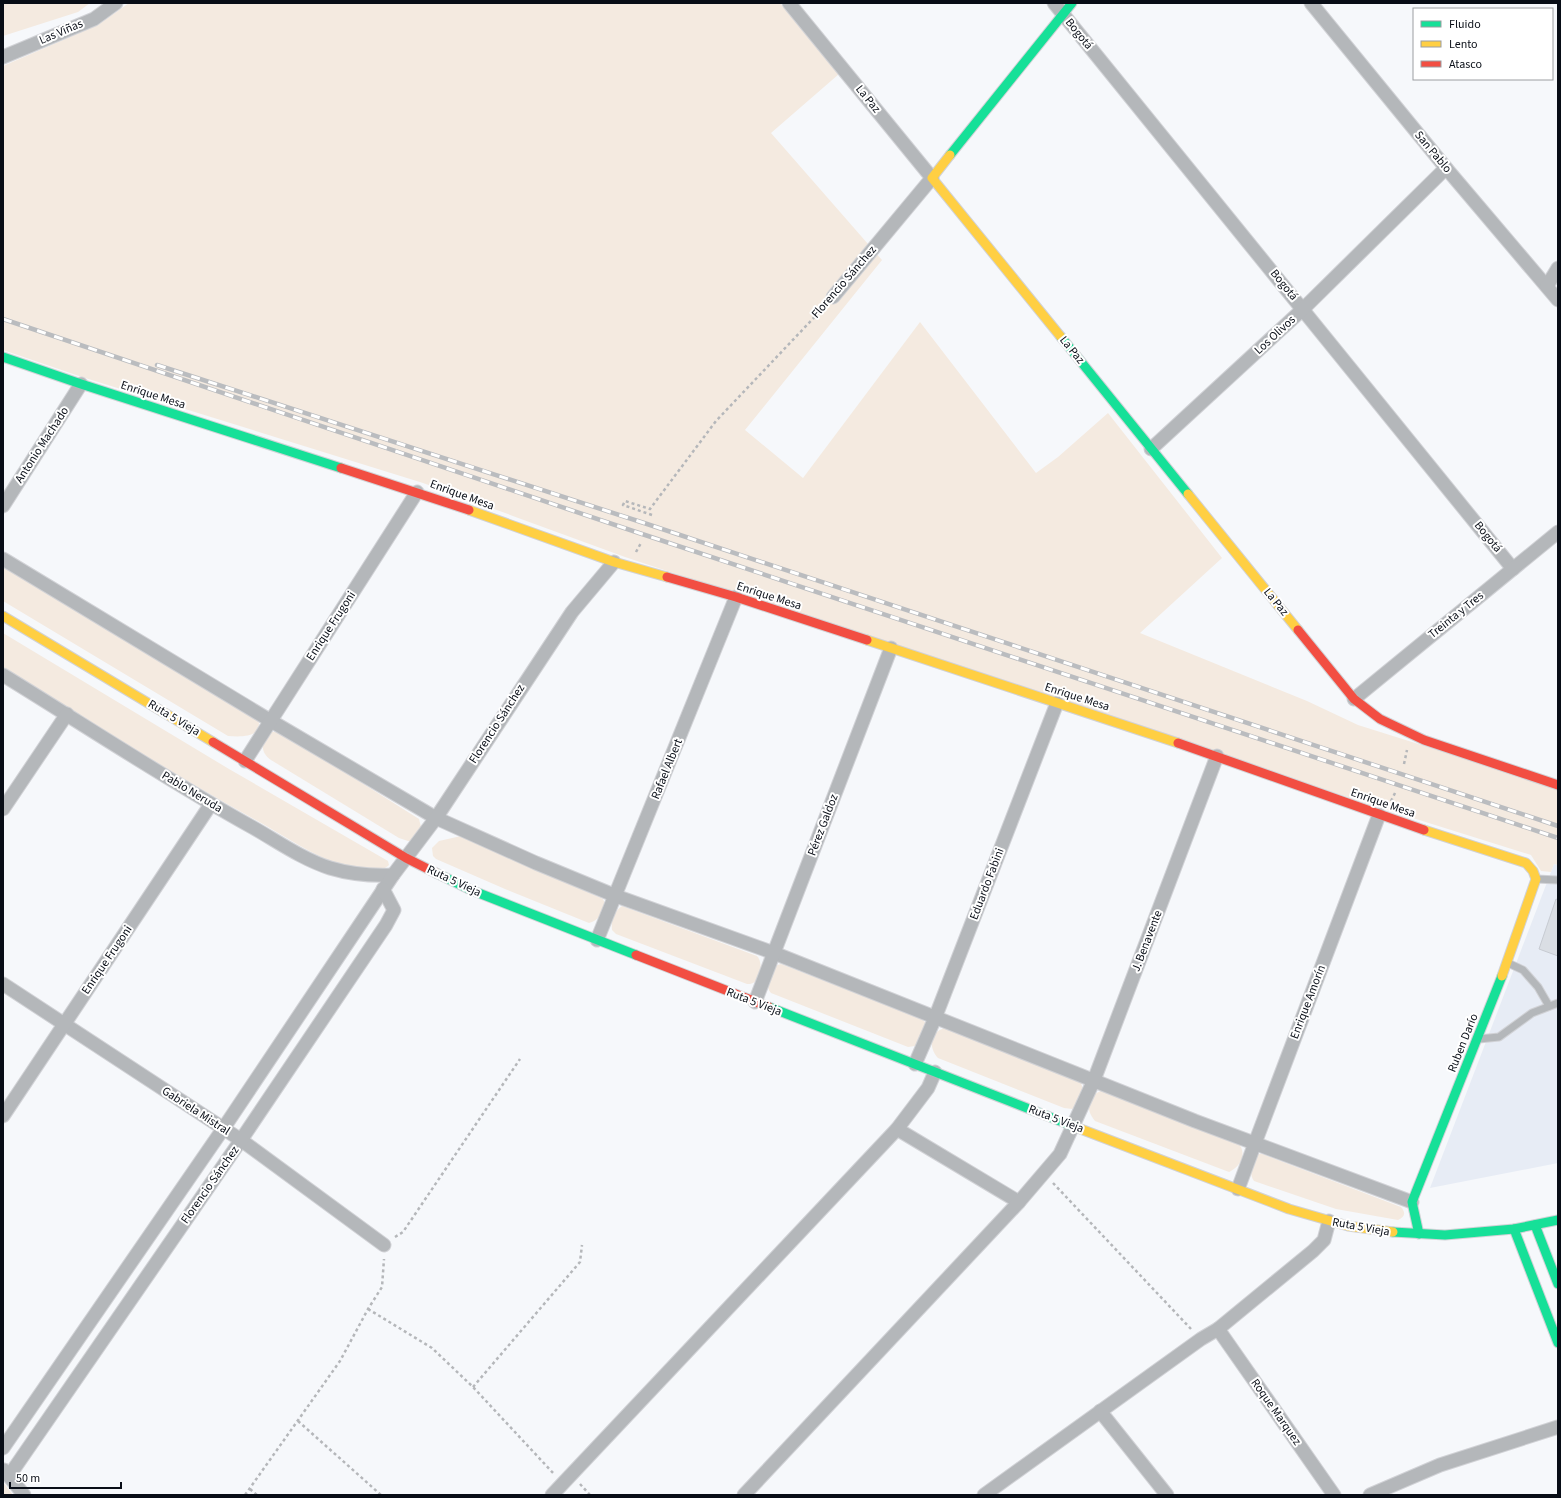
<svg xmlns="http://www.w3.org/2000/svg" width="1561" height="1498" font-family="'Source Sans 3',sans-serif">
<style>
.built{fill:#e7ecf5}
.green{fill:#f4eae0}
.building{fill:#dadee4;stroke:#c7cbd2}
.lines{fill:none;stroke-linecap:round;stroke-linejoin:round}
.lane-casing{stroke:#d1d2d6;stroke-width:9}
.street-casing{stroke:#d1d2d6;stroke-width:15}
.fast-casing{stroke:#d1d2d6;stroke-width:11}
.slow-casing{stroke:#d1d2d6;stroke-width:11}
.jam-casing{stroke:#d1d2d6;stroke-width:11}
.path{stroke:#b5b7ba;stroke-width:2.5;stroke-dasharray:3 3;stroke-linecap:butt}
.lane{stroke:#b4b7ba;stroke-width:7}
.street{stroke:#b4b7ba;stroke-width:13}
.fast{stroke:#16e098;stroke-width:9}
.slow{stroke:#ffcf43;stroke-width:9}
.jam{stroke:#f24e42;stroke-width:9}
.rail-casing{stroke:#babcbf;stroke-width:4.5}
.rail{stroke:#fff;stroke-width:3;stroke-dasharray:9;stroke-linecap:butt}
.labels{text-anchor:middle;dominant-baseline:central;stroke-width:4;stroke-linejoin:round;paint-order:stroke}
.street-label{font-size:12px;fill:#080d16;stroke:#fff}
</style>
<rect width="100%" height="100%" fill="#f6f8fb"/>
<!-- built -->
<path class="built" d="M 1554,864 L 1558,865 L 1558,1163 L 1430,1188 Z"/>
<!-- green -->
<g class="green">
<path d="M 3,3 L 90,3 L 78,12 L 3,36 Z"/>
<path d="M 129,3 L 780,3 L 839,74 L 771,133 L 882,260 L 745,430 L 803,478 L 920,322 L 1036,473 L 1058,457 L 1108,413 L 1222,558 L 1140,633 L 1307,701 L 1358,725 L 1558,788 L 1558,865 L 1554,864 L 1551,872 L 1541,871 L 1531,855 L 1381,808 L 625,557 L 423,483 L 82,377 L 3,350 L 3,66 L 98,25 Z"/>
<path d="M 3,566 L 114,632 L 177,672 L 258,718 C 264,738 241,737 228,736 L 3,601 Z"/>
<path d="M 3,633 L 229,769 L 388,861 L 389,865 C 378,877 339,865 326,859 C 301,848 278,832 254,819 C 169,772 86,719 3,669 Z"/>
<path d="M 272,732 L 281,732 L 419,819 L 421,827 L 413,841 L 408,841 L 399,838 L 271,760 C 259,751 261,741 272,732 Z"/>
<path d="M 461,836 L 603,899 L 605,904 C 602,914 599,920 589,923 L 505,889 L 436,859 L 433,856 L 432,848 L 439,841 Z"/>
<path d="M 622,906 L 757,956 C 763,962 761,978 753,983 C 751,984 749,984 747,984 L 616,934 L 612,930 C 611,919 613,913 622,906 Z"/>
<path d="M 781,964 L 920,1018 L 926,1023 L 920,1041 L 915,1046 L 908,1047 L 771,993 C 764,986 771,975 774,966 Z"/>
<path d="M 946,1027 L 1076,1079 L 1081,1083 L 1083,1089 L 1077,1105 L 1072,1109 L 1064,1108 L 938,1058 C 931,1051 929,1039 937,1032 C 939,1030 944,1028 946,1027 Z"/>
<path d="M 1104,1090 L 1236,1141 C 1248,1151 1242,1166 1229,1172 L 1095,1121 C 1084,1108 1088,1094 1104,1090 Z"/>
<path d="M 1258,1154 L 1262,1154 L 1401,1207 C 1406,1213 1405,1217 1398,1220 L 1336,1209 L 1254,1181 C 1248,1173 1253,1163 1258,1154 Z"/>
<path d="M 3,1482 L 13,1495 L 3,1495 Z"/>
</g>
<!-- building -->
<path class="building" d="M 1556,899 L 1558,900 L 1558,956 L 1539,949 Z"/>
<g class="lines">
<!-- lane casing -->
<g class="lane-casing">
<g id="lane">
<path d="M 1536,879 L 1558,880"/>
<path d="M 1508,963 L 1523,970 L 1538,987 L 1549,1006"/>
<path d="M 1479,1039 L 1499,1037 L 1532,1013 L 1558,1003"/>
</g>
</g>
<!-- street casing -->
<g class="street-casing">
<g id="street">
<path d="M 789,3 L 932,178 L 833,297"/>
<path d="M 1054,3 L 1513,569"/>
<path d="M 1311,3 L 1446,168 L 1558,300"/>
<path d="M 3,57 L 94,19 L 116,3"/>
<path d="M 1547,286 L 1558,268"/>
<path d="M 1151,449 L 1303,309 L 1446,168"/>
<path d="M 3,506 L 81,384"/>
<path d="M 3,559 L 271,721 L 436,818 L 536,863 L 616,896 L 774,953 L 1195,1121 L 1412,1202"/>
<path d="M 3,675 C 86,726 167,780 252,827 C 277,841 302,859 330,868 C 350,874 371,876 393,875"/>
<path d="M 1354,699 L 1558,532"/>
<path d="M 245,761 L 417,492"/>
<path d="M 3,809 L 67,714"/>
<path d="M 597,940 L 736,597"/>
<path d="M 3,984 L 241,1140 L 384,1245"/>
<path d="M 755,1002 L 891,648"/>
<path d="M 915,1064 L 935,1018 L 1057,703"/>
<path d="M 3,1116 L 211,804"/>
<path d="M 897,1129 L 1019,1202"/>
<path d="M 1238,1189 L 1255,1143 L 1379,815"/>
<path d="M 1218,1329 L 1334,1495"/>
<path d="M 1100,1411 L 1167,1495"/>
<path d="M 3,1448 L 223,1129 L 393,875 L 436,818 L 572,612 L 614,562"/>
<path d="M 4,1470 L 24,1495"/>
<path d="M 9,1476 L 241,1140 L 386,925 L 394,910 L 383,889"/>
<path d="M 552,1495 L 897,1129 L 928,1088 L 935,1072"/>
<path d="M 744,1495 L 1019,1202 L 1060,1154 L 1094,1080 L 1217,756"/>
<path d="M 984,1495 L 1201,1339 L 1218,1329 L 1313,1251 L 1324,1240 L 1329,1221"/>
<path d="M 1370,1495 L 1440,1465 L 1558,1427"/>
</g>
</g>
<!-- fast casing -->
<g class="fast-casing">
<g id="fast">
<path d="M 950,155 L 1072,3"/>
<path d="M 1061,337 L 1188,494"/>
<path d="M 3,357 L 81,384 L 341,468"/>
<path d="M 436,873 L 471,890 L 636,955"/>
<path d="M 769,1007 L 1078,1128"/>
<path d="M 1535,1225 L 1558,1284"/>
<path d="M 1514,1229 L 1558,1343"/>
<path d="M 1393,1232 L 1445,1235 L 1514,1229 L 1558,1220"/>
<path d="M 1419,1234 L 1412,1202 L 1502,976"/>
</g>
</g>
<!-- slow casing -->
<g class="slow-casing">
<g id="slow">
<path d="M 950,155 L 932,178 L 1061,337"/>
<path d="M 1188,494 L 1298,630"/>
<path d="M 469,510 L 614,562 L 667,577"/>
<path d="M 3,616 L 213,742"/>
<path d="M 867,640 L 1178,743"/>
<path d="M 1424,830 L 1526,863 L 1533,871 L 1536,879 L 1502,976"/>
<path d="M 1078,1128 L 1289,1209 L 1348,1226 L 1393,1232"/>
</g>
</g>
<!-- jam casing -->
<g class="jam-casing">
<g id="jam">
<path d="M 341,468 L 469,510"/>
<path d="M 667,577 L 736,597 L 867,640"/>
<path d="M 1298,630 L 1354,699 L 1380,719 L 1424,740 L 1558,785"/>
<path d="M 213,742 L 406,858 L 436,873"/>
<path d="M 1178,743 L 1424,830"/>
<path d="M 636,955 L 769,1007"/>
</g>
</g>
<!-- path -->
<g class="path">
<path d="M 652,515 L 623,505 L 625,501 L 650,509 L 716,421 L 825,306"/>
<path d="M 636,552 L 641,543"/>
<path d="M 1404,764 L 1407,750"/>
<path d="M 1391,801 L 1396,791"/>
<path d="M 1053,1183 L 1191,1329"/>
<path d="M 395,1237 L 403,1232 L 520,1059"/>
<path d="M 368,1309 L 432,1348 L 473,1387 L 554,1474"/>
<path d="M 473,1387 L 580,1262 L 582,1245"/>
<path d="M 298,1421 L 381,1495"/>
<path d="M 580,1484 L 590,1495"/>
<path d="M 250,1489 L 257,1495"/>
<path d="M 245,1495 L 340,1361 L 368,1309 L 382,1287 L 384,1259"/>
</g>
<!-- lane -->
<use href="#lane" class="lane"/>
<!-- street -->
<use href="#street" class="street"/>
<!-- fast -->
<use href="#fast" class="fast"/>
<!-- slow -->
<use href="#slow" class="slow"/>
<!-- jam -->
<use href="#jam" class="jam"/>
<!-- rail casing -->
<g class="rail-casing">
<g id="rail">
<path d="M 3,319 L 639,533 L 1558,838"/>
<path d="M 157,365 L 644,523 L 1558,826"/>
</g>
</g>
<!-- rail -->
<use href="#rail" class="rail"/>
</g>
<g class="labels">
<!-- street labels -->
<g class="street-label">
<text transform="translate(61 32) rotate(-23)">Las Viñas</text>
<text transform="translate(1079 34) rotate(51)">Bogotá</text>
<text transform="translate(868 99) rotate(51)">La Paz</text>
<text transform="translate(1433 152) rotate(50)">San Pablo</text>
<text transform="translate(844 282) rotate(-49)">Florencio Sánchez</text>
<text transform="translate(1284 285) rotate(51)">Bogotá</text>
<text transform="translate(1275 335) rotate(-43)">Los Olivos</text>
<text transform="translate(1072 350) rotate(51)">La Paz</text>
<text transform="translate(153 395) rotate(18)">Enrique Mesa</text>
<text transform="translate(42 445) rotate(-57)">Antonio Machado</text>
<text transform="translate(462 495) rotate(20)">Enrique Mesa</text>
<text transform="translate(1488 537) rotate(51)">Bogotá</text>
<text transform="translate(769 596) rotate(18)">Enrique Mesa</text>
<text transform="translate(1276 602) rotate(51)">La Paz</text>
<text transform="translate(1456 615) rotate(-39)">Treinta y Tres</text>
<text transform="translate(331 626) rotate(-57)">Enrique Frugoni</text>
<text transform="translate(1077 697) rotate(18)">Enrique Mesa</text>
<text transform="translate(174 718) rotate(31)">Ruta 5 Vieja</text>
<text transform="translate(497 724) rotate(-57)">Florencio Sánchez</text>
<text transform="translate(667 769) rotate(-68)">Rafael Albert</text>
<text transform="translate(192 792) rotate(31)">Pablo Neruda</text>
<text transform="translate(1383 803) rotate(19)">Enrique Mesa</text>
<text transform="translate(823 825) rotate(-69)">Pérez Galdoz</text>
<text transform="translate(454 881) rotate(25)">Ruta 5 Vieja</text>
<text transform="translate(987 884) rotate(-69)">Eduardo Fabini</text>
<text transform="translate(1147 941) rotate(-69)">J. Benavente</text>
<text transform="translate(107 960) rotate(-56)">Enrique Frugoni</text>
<text transform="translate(754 1002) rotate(21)">Ruta 5 Vieja</text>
<text transform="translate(1308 1002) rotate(-69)">Enrique Amorín</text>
<text transform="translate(1463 1043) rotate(-68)">Ruben Darío</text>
<text transform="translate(196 1111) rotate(33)">Gabriela Mistral</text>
<text transform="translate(1056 1119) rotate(21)">Ruta 5 Vieja</text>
<text transform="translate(210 1185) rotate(-55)">Florencio Sánchez</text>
<text transform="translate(1361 1227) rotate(10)">Ruta 5 Vieja</text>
<text transform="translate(1276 1412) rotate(55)">Roque Marquez</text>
</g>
</g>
<!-- border -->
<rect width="1561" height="1498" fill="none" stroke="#080d16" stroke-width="8"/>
<!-- legend -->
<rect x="1413" y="8" width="140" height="72" fill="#ffffff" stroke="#9c9ea2"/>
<rect x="1421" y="21" width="20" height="6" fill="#16e098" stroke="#9c9ea2"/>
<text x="1449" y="28" font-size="12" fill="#080d16">Fluido</text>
<rect x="1421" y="41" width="20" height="6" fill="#ffcf43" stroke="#9c9ea2"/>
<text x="1449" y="48" font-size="12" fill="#080d16">Lento</text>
<rect x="1421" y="61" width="20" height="6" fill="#f24e42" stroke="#9c9ea2"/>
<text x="1449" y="68" font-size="12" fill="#080d16">Atasco</text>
<!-- scale -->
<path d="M10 1482v6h111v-6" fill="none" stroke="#080d16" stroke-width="2"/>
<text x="16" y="1482" font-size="12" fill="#080d16" stroke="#ffffff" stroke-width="3" paint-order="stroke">50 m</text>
</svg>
